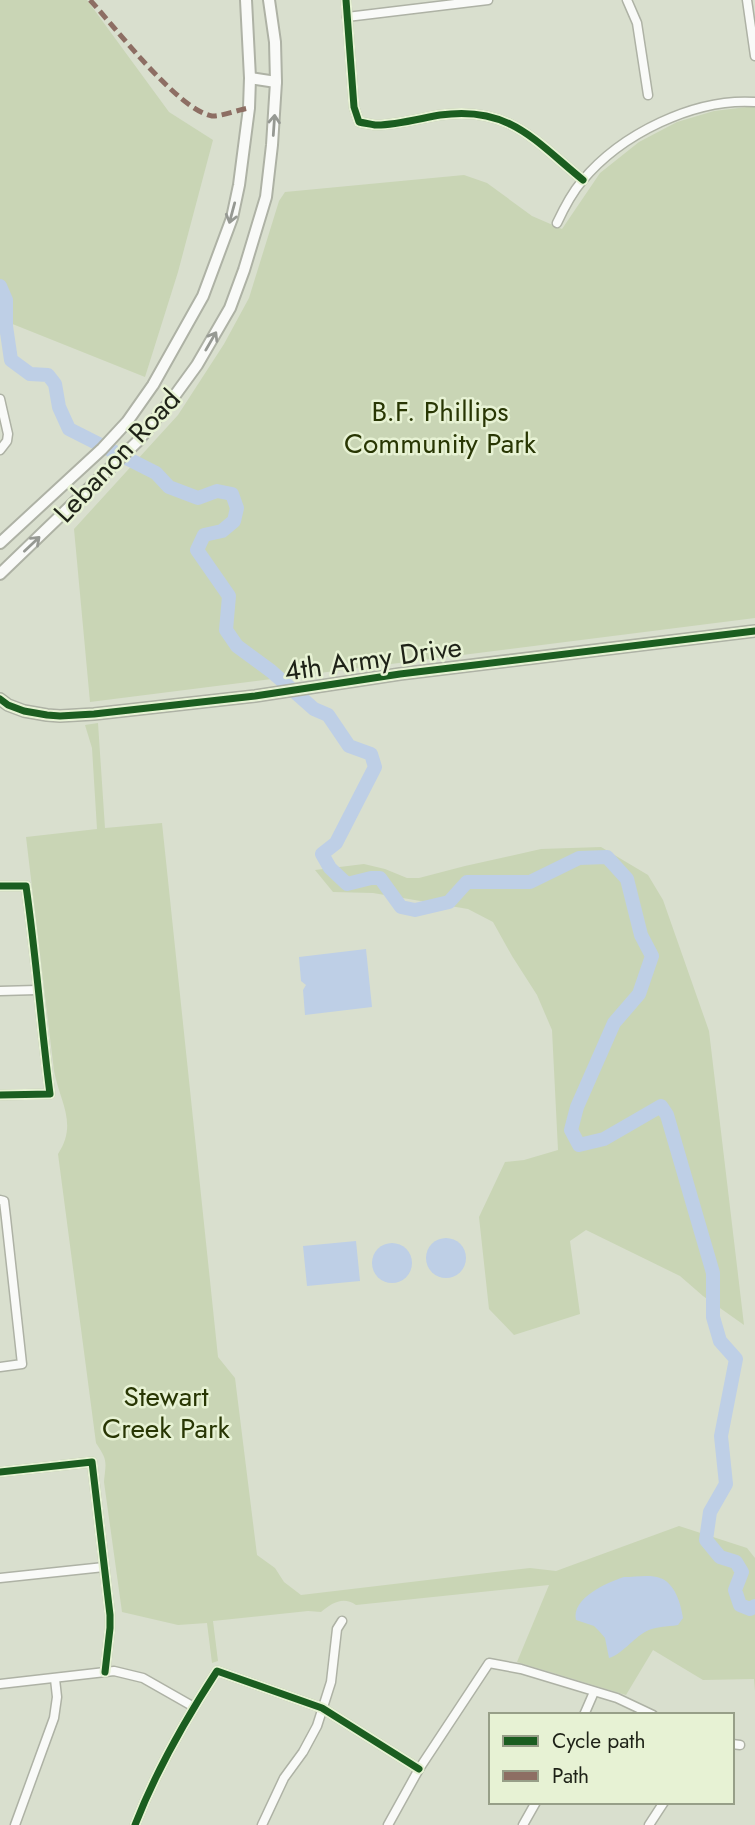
<svg xmlns="http://www.w3.org/2000/svg" width="755" height="1825" font-family="Jost,sans-serif">
<style>
.green{fill:#c9d5b5}
.water{fill:#becfe6}
.lines{fill:none;stroke-linecap:round;stroke-linejoin:round}
.river{stroke:#becfe6;stroke-width:14}
.street-casing{stroke:#aeb2a5;stroke-width:11}
.secondary-casing{stroke:#aeb2a5;stroke-width:14}
.street{stroke:#f9faf8;stroke-width:8}
.secondary{stroke:#f9faf8;stroke-width:10}
.quiet{stroke:#8d6e63;stroke-width:5;stroke-dasharray:10 5;stroke-linecap:butt}
.cycleway-casing{stroke:#e7f2d4;stroke-width:11}
.cycleway{stroke:#1b5e20;stroke-width:7}
.oneway{stroke:#969993}
.labels{text-anchor:middle;dominant-baseline:central;stroke-width:5;stroke-linejoin:round;paint-order:stroke}
.park-label{font-size:28px;fill:#283603;stroke:#e7f2d4}
.street-label{font-size:28px;fill:#1e2217;stroke:#e7f2d4}
</style>
<rect width="100%" height="100%" fill="#d9dfce"/>
<!-- green -->
<g class="green">
<path d="M 0,0 L 87,0 L 169,112 L 213,140 L 178,272 L 145,377 L 0,319 Z"/>
<path d="M 755,106 L 755,618 L 90,702 L 74,529 L 178,415 L 224,344 L 249,298 L 279,201 L 285,192 L 464,175 L 487,183 L 532,216 L 562,229 L 600,173 L 639,142 L 677,122 L 714,111 Z"/>
<path d="M 98,723 L 105,828 L 162,823 L 218,1357 L 235,1378 L 257,1555 L 275,1568 L 284,1582 L 301,1595 L 530,1568 L 556,1571 L 679,1526 L 747,1548 L 755,1558 L 755,1691 L 754,1679 L 703,1680 L 653,1650 L 626,1695 L 517,1662 L 549,1585 L 356,1605 C 343,1596 332,1603 321,1612 L 308,1611 L 213,1621 L 218,1661 L 212,1663 L 207,1623 L 178,1625 L 122,1612 L 104,1482 C 106,1461 108,1461 96,1443 L 58,1154 C 78,1124 60,1102 54,1071 L 26,837 L 97,829 L 92,748 L 85,725 Z"/>
<path d="M 601,847 L 648,875 L 663,900 L 709,1031 L 744,1325 L 703,1296 L 680,1276 L 586,1230 L 570,1241 L 580,1314 L 514,1335 L 489,1309 L 479,1217 L 505,1162 L 524,1160 L 558,1150 L 552,1030 L 537,995 L 512,956 L 493,922 L 468,909 L 373,893 L 333,892 L 315,870 L 364,864 L 385,869 L 407,878 L 419,878 L 465,866 L 541,849 Z"/>
</g>
<!-- water -->
<g class="water">
<path d="M 366,949 L 372,1007 L 305,1015 L 303,990 L 306,985 L 301,981 L 299,957 Z"/>
<circle cx="446" cy="1258" r="20"/>
<path d="M 356,1241 L 360,1281 L 307,1286 L 303,1246 Z"/>
<circle cx="392" cy="1263" r="20"/>
<path d="M 624,1577 C 636,1577 650,1574 660,1578 C 675,1583 681,1604 683,1618 L 678,1625 C 667,1627 655,1626 645,1632 C 634,1638 621,1655 609,1658 L 605,1638 L 599,1631 L 594,1626 L 576,1620 C 571,1598 608,1582 624,1577 Z"/>
</g>
<g class="lines">
<!-- river -->
<path class="river" d="M 0,286 L 6,300 L 6,326 L 11,360 L 30,374 L 48,375 L 55,384 L 59,407 L 69,429 L 156,473 L 169,487 L 198,498 L 217,491 L 232,494 L 237,508 L 234,521 L 222,531 L 204,535 L 197,550 L 229,596 L 226,630 L 237,646 L 271,671 L 314,709 L 328,715 L 349,746 L 371,754 L 375,767 L 336,843 L 322,854 L 330,868 L 347,884 L 371,878 L 380,878 L 401,907 L 415,910 L 449,902 L 467,882 L 530,882 L 579,858 L 607,857 L 627,879 L 641,935 L 652,956 L 639,994 L 614,1023 L 577,1107 L 571,1130 L 579,1145 L 604,1139 L 661,1106 L 667,1115 L 713,1273 L 713,1317 L 720,1341 L 736,1359 L 721,1436 L 726,1484 L 710,1512 L 706,1540 L 720,1557 L 736,1562 L 742,1572 L 735,1590 L 740,1605 L 750,1609 L 755,1606"/>
<!-- street casing -->
<g class="street-casing">
<g id="street">
<path d="M 346,0 L 354,107 L 359,122 C 364,123 370,124 375,125 C 392,126 422,118 440,115 C 509,105 535,141 583,180"/>
<path d="M 627,0 L 637,23 L 648,95"/>
<path d="M 747,0 L 755,56"/>
<path d="M 347,17 L 488,0"/>
<path d="M 557,223 C 564,208 571,194 582,181 C 621,134 694,98 755,102"/>
<path d="M 0,399 L 8,434 L 7,441 L 0,450"/>
<path d="M 0,886 L 26,886 C 36,955 41,1025 50,1094 L 0,1095"/>
<path d="M 0,991 L 37,990"/>
<path d="M 0,1200 L 4,1201 L 6,1218 L 22,1364 L 0,1367"/>
<path d="M 0,1472 L 92,1462 L 110,1615 L 110,1628 L 105,1672"/>
<path d="M 0,1578 L 104,1567"/>
<path d="M 0,1684 L 114,1671 L 143,1678 L 194,1707"/>
<path d="M 584,1715 L 594,1692"/>
<path d="M 732,1744 L 740,1745"/>
<path d="M 15,1825 L 54,1718 L 57,1697 L 55,1679"/>
<path d="M 135,1825 C 156,1771 185,1720 217,1671 L 322,1708 L 419,1769"/>
<path d="M 262,1825 L 284,1778 L 303,1752 L 317,1726 L 331,1682 L 337,1629 L 342,1621"/>
<path d="M 388,1825 L 419,1769 L 489,1663 L 521,1669 L 617,1698 L 653,1715"/>
<path d="M 523,1825 L 536,1802"/>
<path d="M 649,1825 L 664,1802"/>
</g>
</g>
<!-- secondary casing -->
<g class="secondary-casing">
<g id="secondary">
<path d="M 250,78 L 276,82"/>
<path d="M 0,543 L 102,449 L 127,422 L 153,385 L 203,296 L 232,218 L 239,185 L 249,108 L 250,78 L 246,0"/>
<path d="M 0,574 L 137,442 L 173,398 L 197,365 L 230,308 L 244,270 L 266,197 L 272,145 L 276,82 L 275,42 L 269,0"/>
<path d="M 0,699 L 8,705 L 24,711 L 47,715 L 60,716 L 94,714 L 255,696 L 400,674 L 755,631"/>
</g>
</g>
<!-- street -->
<use href="#street" class="street"/>
<!-- secondary -->
<use href="#secondary" class="secondary"/>
<!-- quiet -->
<path class="quiet" d="M 90,0 C 115,27 178,110 212,116 C 219,117 241,109 249,108"/>
<!-- cycleway casing -->
<g class="cycleway-casing">
<g id="cycleway">
<path d="M 346,0 L 354,107 L 359,122 C 364,123 370,124 375,125 C 392,126 422,118 440,115 C 509,105 535,141 583,180"/>
<path d="M 0,699 L 8,705 L 24,711 L 47,715 L 60,716 L 94,714 L 255,696 L 400,674 L 755,631"/>
<path d="M 0,886 L 26,886 C 36,955 41,1025 50,1094 L 0,1095"/>
<path d="M 0,1472 L 92,1462 L 110,1615 L 110,1628 L 105,1672"/>
<path d="M 135,1825 C 156,1771 185,1720 217,1671 L 322,1708 L 419,1769"/>
</g>
</g>
<!-- cycleway -->
<use href="#cycleway" class="cycleway"/>
</g>
<!-- one-way arrows -->
<defs><path id="oneway-shaft" d="M-6 0H5M1.5-3L5.5 0L1.5 3" fill="none" stroke-width="1.6" stroke-linecap="round" stroke-linejoin="round" transform="scale(1.75)"/></defs>
<g class="oneway">
<use href="#oneway-shaft" transform="translate(274 125) rotate(-86)"/>
<use href="#oneway-shaft" transform="translate(232 213) rotate(105)"/>
<use href="#oneway-shaft" transform="translate(211 341) rotate(-60)"/>
<use href="#oneway-shaft" transform="translate(32 544) rotate(-43)"/>
</g>
<g class="labels">
<!-- park labels -->
<g class="park-label">
<text x="440" y="411">B.F. Phillips<tspan x="440" dy="32">Community Park</tspan></text>
<text x="166" y="1396">Stewart<tspan x="166" dy="32">Creek Park</tspan></text>
</g>
<!-- street labels -->
<g class="street-label">
<text transform="translate(117 456) rotate(-47)">Lebanon Road</text>
<text transform="translate(373 659) rotate(-8)">4th Army Drive</text>
</g>
</g>
<!-- legend -->
<rect x="489" y="1713" width="245" height="91" fill="#e7f2d4" stroke="#979f88" stroke-width="2"/>
<rect x="503" y="1736" width="35" height="10" fill="#1b5e20" stroke="#979f88" stroke-width="2"/>
<text x="552" y="1748" font-size="21" fill="#1e2217">Cycle path</text>
<rect x="503" y="1771" width="35" height="10" fill="#8d6e63" stroke="#979f88" stroke-width="2"/>
<text x="552" y="1783" font-size="21" fill="#1e2217">Path</text>
</svg>
